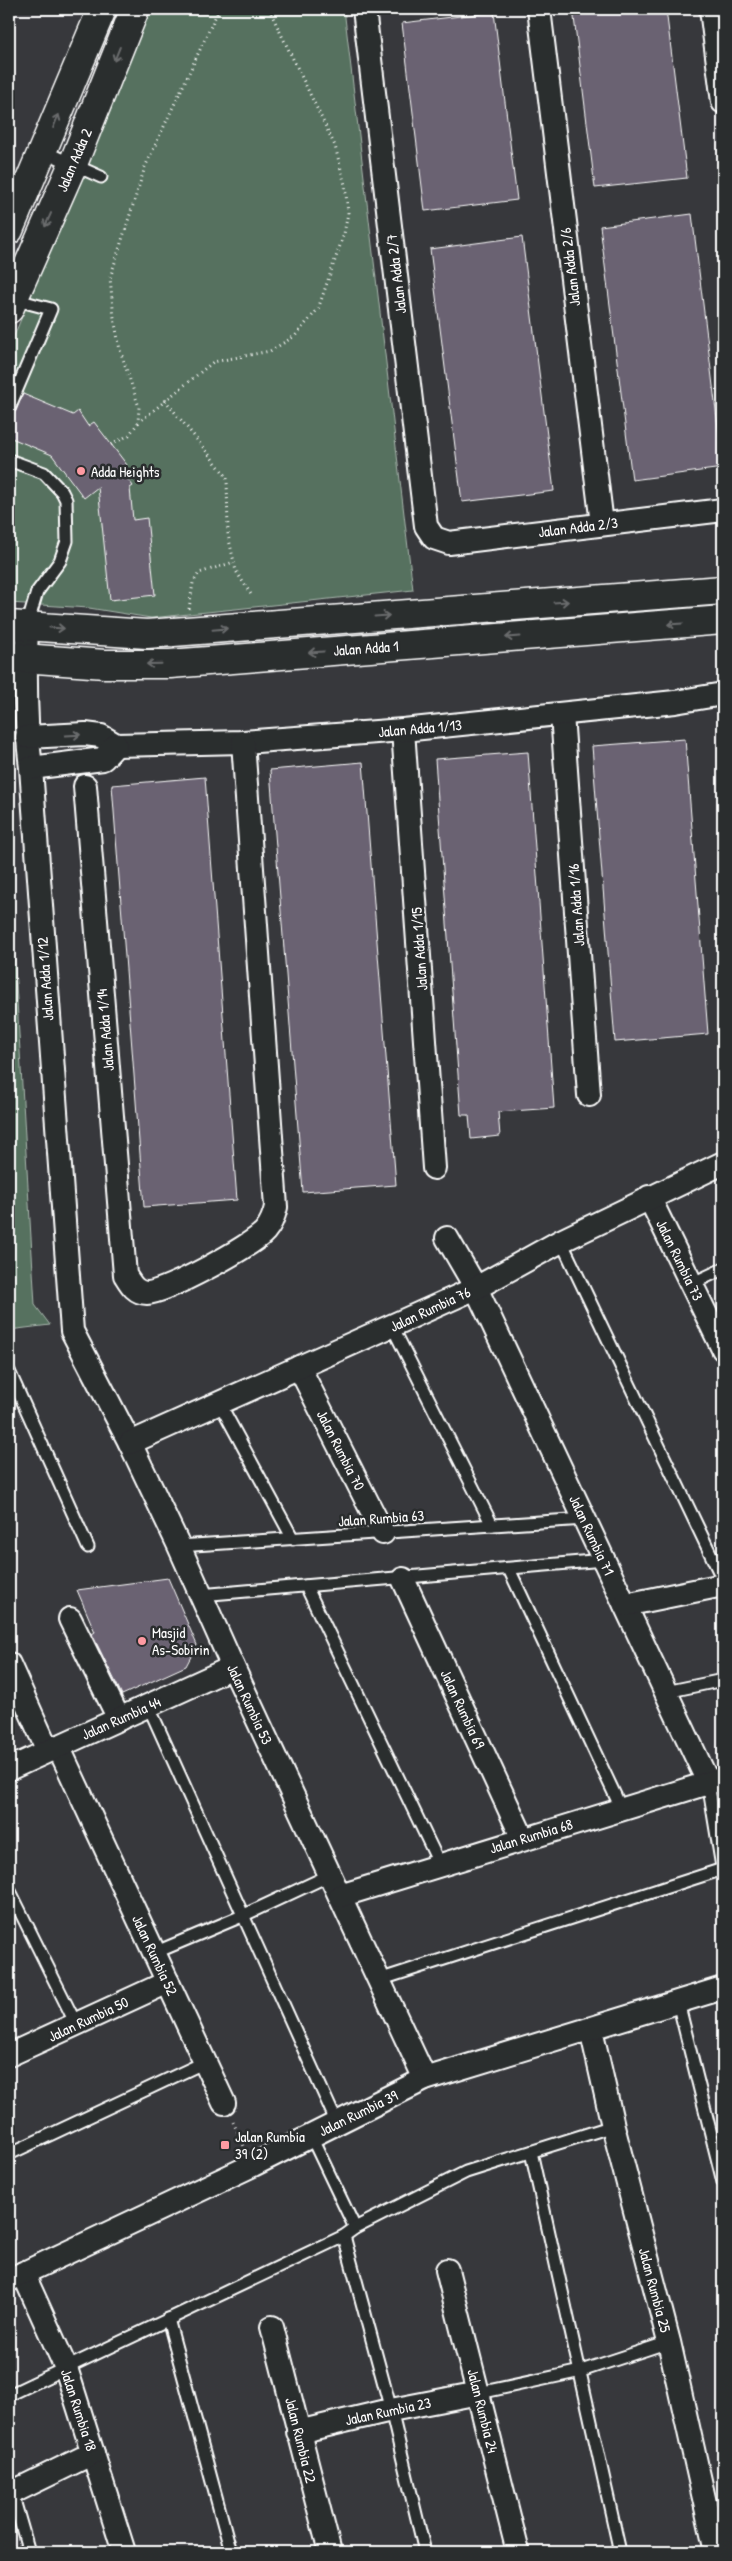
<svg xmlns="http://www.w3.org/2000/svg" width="732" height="2561" font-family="'Patrick Hand',sans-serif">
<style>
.green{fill:#56715f;stroke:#aab8af}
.building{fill:#6a6272;stroke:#fff}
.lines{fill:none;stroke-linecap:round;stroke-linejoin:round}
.service-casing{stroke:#fff;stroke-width:15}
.minor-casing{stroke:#fff;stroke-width:26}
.tertiary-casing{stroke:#fff;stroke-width:31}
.path{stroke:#fff;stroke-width:3;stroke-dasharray:1 4;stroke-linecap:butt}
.service{stroke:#2a2d2e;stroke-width:11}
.minor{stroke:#2a2d2e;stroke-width:22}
.tertiary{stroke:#2a2d2e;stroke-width:28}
.oneway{stroke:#6a6c6d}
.poi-dot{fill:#ff9aa2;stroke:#2a2d2e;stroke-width:2}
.labels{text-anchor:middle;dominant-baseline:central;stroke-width:5;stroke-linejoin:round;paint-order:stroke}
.street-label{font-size:15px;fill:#fff;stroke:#2a2d2e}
.poi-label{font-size:15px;fill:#fff;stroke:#2a2d2e;text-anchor:start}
</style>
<rect width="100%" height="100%" fill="#37383c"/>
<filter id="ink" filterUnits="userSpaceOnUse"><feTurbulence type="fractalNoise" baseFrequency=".02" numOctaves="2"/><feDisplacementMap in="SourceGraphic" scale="10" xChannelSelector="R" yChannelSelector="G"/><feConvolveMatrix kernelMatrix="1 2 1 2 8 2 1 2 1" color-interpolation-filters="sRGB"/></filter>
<g filter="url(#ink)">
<!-- green -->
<g class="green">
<path d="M 150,9 L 344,9 L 413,590 L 151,618 L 89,608 L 9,603 L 9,348 Z"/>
<path d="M 9,865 L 35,1305 L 50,1325 L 9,1330 Z"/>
</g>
<!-- building -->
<g class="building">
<path d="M 573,9 L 666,9 L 687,178 L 595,188 Z"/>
<path d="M 494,12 L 517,200 L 425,211 L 402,23 Z"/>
<path d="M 692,214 L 723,468 L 632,480 L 600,226 Z"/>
<path d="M 522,237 L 554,491 L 462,502 L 430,249 Z"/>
<path d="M 23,394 L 73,415 L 78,411 L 88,426 L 94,422 L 127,465 L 121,470 L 133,486 L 130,488 L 133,520 L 147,518 L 155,595 L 110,600 L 98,487 L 84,498 L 52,455 L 9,437 L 9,417 L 16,411 Z"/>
<path d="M 685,739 L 708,1034 L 615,1042 L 592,746 Z"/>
<path d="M 528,752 L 554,1108 L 498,1112 L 500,1136 L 471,1139 L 469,1115 L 461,1115 L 435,759 Z"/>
<path d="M 363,762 L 396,1185 L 303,1192 L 270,770 Z"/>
<path d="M 205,777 L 237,1200 L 144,1207 L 112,785 Z"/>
<path d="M 168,1578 L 197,1645 L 186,1666 L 122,1695 L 92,1634 L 95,1632 L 77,1590 Z"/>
</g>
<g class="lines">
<!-- service casing -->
<g class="service-casing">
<g id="service">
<path d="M 43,151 L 101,177"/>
<path d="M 9,408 L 51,309 L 13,299"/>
<path d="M 9,460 L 44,473 L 62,492 L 66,500 L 67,541 L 60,561 L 37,592 L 27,626"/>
<path d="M 561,1241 L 723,1580"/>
<path d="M 691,1284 L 723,1269"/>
<path d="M 392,1326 L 492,1525"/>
<path d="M 9,1371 L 88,1547"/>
<path d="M 220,1404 L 293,1539"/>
<path d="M 179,1546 L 585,1519"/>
<path d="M 509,1569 L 621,1808"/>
<path d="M 306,1586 L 440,1865"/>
<path d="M 200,1595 L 604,1560"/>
<path d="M 666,1692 L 723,1680"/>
<path d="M 148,1705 L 337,2123"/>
<path d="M 708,1782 L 723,1873"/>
<path d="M 9,1889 L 76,2024"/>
<path d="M 154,1953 L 242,1916 L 330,1875"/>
<path d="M 379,1980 L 723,1869"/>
<path d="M 678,2002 L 723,2182"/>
<path d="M 311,2136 L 355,2228"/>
<path d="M 531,2152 L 620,2552"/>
<path d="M 9,2154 L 205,2062"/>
<path d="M 344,2236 L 391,2410 L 425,2552"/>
<path d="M 168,2319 L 231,2552"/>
<path d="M 479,2393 L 581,2371 L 669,2342"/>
<path d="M 9,2395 L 344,2236 L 355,2228 L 466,2172 L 613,2126"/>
<path d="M 12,2493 L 29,2552"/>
</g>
</g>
<!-- minor casing -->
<g class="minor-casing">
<g id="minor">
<path d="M 364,9 L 426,526 L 434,538 L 449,543 L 723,510"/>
<path d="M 539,9 L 602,524"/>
<path d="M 711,9 L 723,102"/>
<path d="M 27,626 C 25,674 25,721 31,768 L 72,1331 L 130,1443 L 179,1546 L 233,1667 L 425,2079"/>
<path d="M 562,714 L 589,1095"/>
<path d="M 403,730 L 434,1168"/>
<path d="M 27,737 L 85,734 L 101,736 L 116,745"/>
<path d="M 116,745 L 243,742 L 403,730 L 675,702 L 723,694"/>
<path d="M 31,768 L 103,759 L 116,745"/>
<path d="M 85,786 L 125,1275 C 130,1283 135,1293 147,1293 C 165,1293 252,1246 265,1231 C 271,1224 274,1216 276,1207 L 243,742"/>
<path d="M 649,1197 L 723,1349"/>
<path d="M 447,1238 L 476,1288 L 708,1782"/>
<path d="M 299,1367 L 383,1533"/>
<path d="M 130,1443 L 476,1288 L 561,1241 L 723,1163"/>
<path d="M 403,1579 L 523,1839"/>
<path d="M 625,1605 L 723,1585"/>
<path d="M 70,1619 L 119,1719"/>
<path d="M 9,1664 L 48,1751"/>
<path d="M 58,1746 L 224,2103"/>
<path d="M 9,1769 L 233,1667"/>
<path d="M 340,1896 L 721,1779"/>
<path d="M 591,2029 L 613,2126 L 669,2342 L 716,2552"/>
<path d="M 9,2055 L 168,1982"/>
<path d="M 447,2270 L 518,2552"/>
<path d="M 23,2273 L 66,2368 L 124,2552"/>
<path d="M 9,2280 L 253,2165 L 425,2079 L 723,1988"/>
<path d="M 272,2327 L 330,2552"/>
<path d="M 298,2432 L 391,2410 L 479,2393"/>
<path d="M 9,2494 L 93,2453"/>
</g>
</g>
<!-- tertiary casing -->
<g class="tertiary-casing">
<g id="tertiary">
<path d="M 9,230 L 102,9"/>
<path d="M 9,309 L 73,164 L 135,9"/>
<path d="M 9,625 L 147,634 L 723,590"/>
<path d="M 9,657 L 105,664 L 170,664 L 723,620"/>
</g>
</g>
<!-- path -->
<g class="path">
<path d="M 165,400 L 227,477 L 228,535 L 236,571 L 252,596"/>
<path d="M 138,423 L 213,362 L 270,351 L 295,336 L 318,309 L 344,234 L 348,213 L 345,185 L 335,146 L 269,9"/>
<path d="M 111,445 L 129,435 L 138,423 L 139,407 L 120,350 L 114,318 L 110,278 L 145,167 L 219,9"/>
<path d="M 189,609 L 193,583 L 199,573 L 234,562"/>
<path d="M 233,2122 L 244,2146"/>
</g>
<!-- service -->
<use href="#service" class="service"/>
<!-- minor -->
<use href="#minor" class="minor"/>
<!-- tertiary -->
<use href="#tertiary" class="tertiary"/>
</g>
<!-- one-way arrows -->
<defs><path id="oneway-shaft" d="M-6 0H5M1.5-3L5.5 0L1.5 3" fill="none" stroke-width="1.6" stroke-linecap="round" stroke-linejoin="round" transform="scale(1.25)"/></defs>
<g class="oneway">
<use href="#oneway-shaft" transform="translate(117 54) rotate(112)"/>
<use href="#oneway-shaft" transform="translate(56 121) rotate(-68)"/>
<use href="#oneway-shaft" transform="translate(48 220) rotate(114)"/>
<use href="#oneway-shaft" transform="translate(561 602) rotate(-4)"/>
<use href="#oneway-shaft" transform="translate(382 616) rotate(-4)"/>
<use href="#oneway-shaft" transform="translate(675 624) rotate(176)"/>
<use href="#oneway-shaft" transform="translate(57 628) rotate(4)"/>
<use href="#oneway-shaft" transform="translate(220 629) rotate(-5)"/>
<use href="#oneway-shaft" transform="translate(513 637) rotate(176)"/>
<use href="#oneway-shaft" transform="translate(316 652) rotate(176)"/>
<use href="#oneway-shaft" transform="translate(154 664) rotate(179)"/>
<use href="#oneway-shaft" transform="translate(73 735) rotate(-3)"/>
</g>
</g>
<!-- markers -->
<g class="poi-dot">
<circle cx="81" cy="471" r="5"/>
<circle cx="142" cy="1641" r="5"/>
<rect x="220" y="2140" width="10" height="10" rx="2.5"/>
</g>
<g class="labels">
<!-- street labels -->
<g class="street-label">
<text transform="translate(74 160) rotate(-67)">Jalan Adda 2</text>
<text transform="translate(570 267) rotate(-97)">Jalan Adda 2/6</text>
<text transform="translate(396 274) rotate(-97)">Jalan Adda 2/7</text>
<text transform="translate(578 527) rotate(-7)">Jalan Adda 2/3</text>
<text transform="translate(366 648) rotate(-4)">Jalan Adda 1</text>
<text transform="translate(420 728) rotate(-5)">Jalan Adda 1/13</text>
<text transform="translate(576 905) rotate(-94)">Jalan Adda 1/16</text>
<text transform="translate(419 949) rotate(-94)">Jalan Adda 1/15</text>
<text transform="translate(45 979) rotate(-94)">Jalan Adda 1/12</text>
<text transform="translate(105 1030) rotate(-95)">Jalan Adda 1/14</text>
<text transform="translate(680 1260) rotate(64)">Jalan Rumbia 73</text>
<text transform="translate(430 1309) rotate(-25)">Jalan Rumbia 76</text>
<text transform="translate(341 1450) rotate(63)">Jalan Rumbia 70</text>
<text transform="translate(381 1518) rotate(-4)">Jalan Rumbia 63</text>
<text transform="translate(592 1535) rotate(65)">Jalan Rumbia 71</text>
<text transform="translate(250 1704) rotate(65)">Jalan Rumbia 53</text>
<text transform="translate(463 1709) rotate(65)">Jalan Rumbia 69</text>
<text transform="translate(121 1718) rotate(-24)">Jalan Rumbia 44</text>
<text transform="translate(531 1836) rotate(-17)">Jalan Rumbia 68</text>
<text transform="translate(155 1955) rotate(65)">Jalan Rumbia 52</text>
<text transform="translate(88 2019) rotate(-25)">Jalan Rumbia 50</text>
<text transform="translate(358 2113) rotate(-26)">Jalan Rumbia 39</text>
<text transform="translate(655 2290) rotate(75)">Jalan Rumbia 25</text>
<text transform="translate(79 2410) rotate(72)">Jalan Rumbia 18</text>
<text transform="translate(388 2411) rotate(-12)">Jalan Rumbia 23</text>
<text transform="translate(483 2411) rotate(76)">Jalan Rumbia 24</text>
<text transform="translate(301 2440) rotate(76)">Jalan Rumbia 22</text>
</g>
<!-- poi labels -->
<g class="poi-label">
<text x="91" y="471">Adda Heights</text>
<text x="152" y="1632">Masjid<tspan x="152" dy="17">As-Sobirin</tspan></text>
<text x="235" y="2136">Jalan Rumbia<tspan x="235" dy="17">39 (2)</tspan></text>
</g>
</g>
<!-- margin -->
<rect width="732" height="2561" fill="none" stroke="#2a2d2e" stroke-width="30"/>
<rect x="15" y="15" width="702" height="2531" fill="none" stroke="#fff" stroke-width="2" filter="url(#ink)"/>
</svg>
